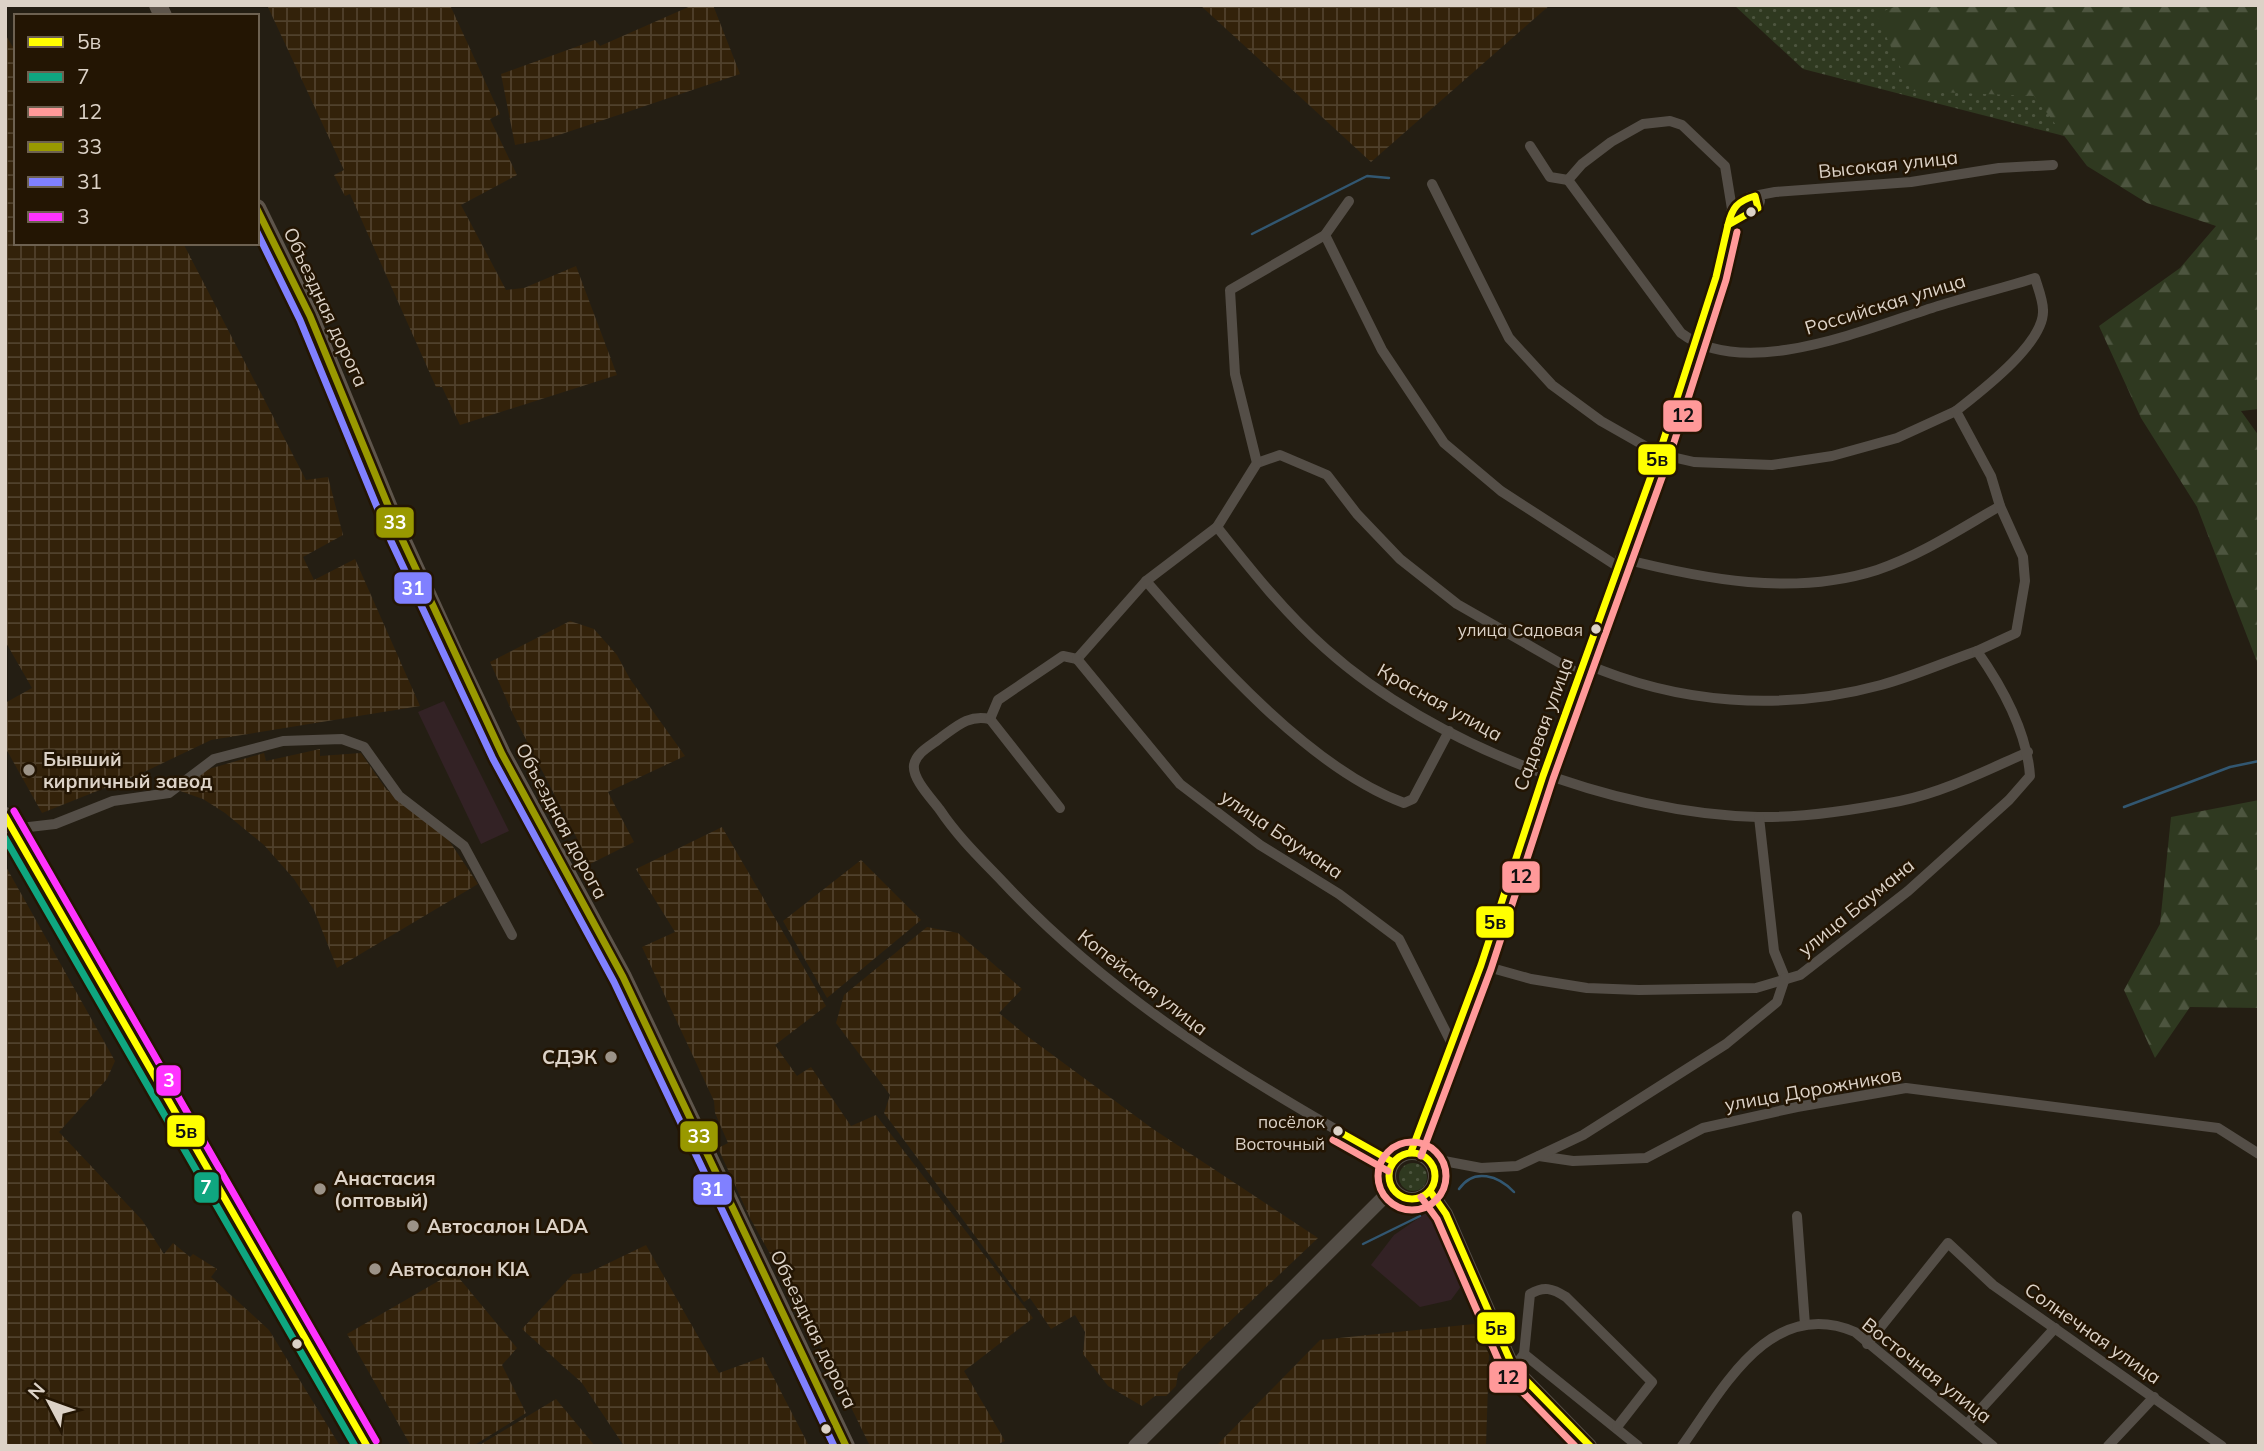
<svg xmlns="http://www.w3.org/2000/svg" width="2264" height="1451" font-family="Mulish,sans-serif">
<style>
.commercial{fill:#332225}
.industrial{fill:url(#industrial-grid)}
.green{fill:url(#green-dots)}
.forest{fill:url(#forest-firs)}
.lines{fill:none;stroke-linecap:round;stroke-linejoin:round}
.stream{stroke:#325771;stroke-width:2.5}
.minor{stroke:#544e47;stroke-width:10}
.tertiary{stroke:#544e47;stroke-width:14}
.primary{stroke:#5e554b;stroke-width:18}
.bus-1-casing{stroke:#231503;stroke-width:12}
.bus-2-casing{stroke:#231503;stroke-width:12}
.bus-3-casing{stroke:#231503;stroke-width:12}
.bus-4-casing{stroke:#231503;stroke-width:12}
.bus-5-casing{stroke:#231503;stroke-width:12}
.bus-6-casing{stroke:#231503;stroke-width:12}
.bus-1{stroke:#ff0;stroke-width:7}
.bus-2{stroke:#0fa680;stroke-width:7}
.bus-3{stroke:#f99;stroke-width:7}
.bus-4{stroke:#990;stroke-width:7}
.bus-5{stroke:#8080ff;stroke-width:7}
.bus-6{stroke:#f3f;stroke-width:7}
.bus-dot{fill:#dcd2c7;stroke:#231503;stroke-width:2.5}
.poi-dot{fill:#9c9388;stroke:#231503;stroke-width:2.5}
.labels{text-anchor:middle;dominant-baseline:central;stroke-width:5;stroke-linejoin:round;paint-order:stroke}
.bus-label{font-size:17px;fill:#dcd2c7;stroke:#231503;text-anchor:end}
.street-label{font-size:19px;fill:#dcd2c7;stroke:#231503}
.poi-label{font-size:19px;font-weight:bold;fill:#dcd2c7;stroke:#231503;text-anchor:start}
.line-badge{stroke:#231503;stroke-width:2.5}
.badge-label{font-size:19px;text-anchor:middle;font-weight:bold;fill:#fff}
.pale-badge-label{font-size:19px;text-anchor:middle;font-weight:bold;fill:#111}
</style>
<defs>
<pattern id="industrial-grid" width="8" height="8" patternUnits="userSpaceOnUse" patternTransform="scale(1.75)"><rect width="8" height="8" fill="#33220a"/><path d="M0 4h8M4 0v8" fill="none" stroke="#50412c"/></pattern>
<pattern id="green-dots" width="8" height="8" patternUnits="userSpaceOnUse" patternTransform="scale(1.75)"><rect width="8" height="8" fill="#2f3920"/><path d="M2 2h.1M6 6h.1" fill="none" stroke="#4d553f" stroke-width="1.8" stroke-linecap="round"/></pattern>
<pattern id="forest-firs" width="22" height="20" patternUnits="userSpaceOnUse" patternTransform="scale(1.75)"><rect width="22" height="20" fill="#2f3920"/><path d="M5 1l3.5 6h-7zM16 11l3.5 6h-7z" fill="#4d553f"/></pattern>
</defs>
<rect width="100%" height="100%" fill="#241e13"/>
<!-- commercial -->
<g class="commercial">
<path d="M 444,701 L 509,831 L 481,844 L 418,712 Z"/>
<path d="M 1426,1213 L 1438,1223 L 1462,1285 L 1451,1300 L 1420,1307 L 1371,1265 L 1394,1235 Z"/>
</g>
<!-- industrial -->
<g class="industrial">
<path d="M 267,5 L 450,5 L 500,114 L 490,119 L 517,175 L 461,205 L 506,290 L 524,288 L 576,266 L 617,375 L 460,425 L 442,387 L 436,387 L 350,194 L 345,196 L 334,175 L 344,170 Z"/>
<path d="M 693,5 L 713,5 L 740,74 L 547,139 L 515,145 L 501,74 L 595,40 L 600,46 Z"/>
<path d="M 1200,5 L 1550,5 L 1371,162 Z"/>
<path d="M 5,24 L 5,34 L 16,52 L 16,243 L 183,243 L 306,480 L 328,477 L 343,535 L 303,557 L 314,580 L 355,559 L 420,706 L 211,740 L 140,774 L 42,813 L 5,747 L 5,703 L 32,688 L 5,641 Z"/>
<path d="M 570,621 L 594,629 L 617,655 L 630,679 L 685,756 L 608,792 L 634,842 L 590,864 L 513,714 L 490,662 Z"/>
<path d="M 320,749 L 320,756 L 361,753 L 386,789 L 448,839 L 478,884 L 337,968 L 314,910 L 294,879 L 264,845 L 225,813 L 203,799 L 180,791 L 202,771 L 264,753 L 266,761 Z"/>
<path d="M 722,827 L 826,1006 L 775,1045 L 797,1076 L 811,1067 L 851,1126 L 876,1115 L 1033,1318 L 964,1371 L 1005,1441 L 994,1446 L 870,1446 L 817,1338 L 750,1218 L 718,1148 L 728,1143 L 715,1113 L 714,1101 L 642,947 L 675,932 L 636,869 Z"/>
<path d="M 861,860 L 921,920 L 827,998 L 783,921 Z"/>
<path d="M 5,865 L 115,1061 L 107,1079 L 59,1132 L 142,1220 L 164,1254 L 173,1243 L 190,1257 L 193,1254 L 217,1269 L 211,1277 L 269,1330 L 340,1446 L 5,1446 Z"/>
<path d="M 927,927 L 958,933 L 1022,989 L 999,1013 L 1027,1036 L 1153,1129 L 1318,1238 L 1206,1344 L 1178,1373 L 1176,1386 L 1166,1396 L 1155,1396 L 1142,1406 L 1108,1386 L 1083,1354 L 1085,1332 L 1075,1315 L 1051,1329 L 1030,1298 L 1024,1302 L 884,1113 L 890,1095 L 836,1023 L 844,995 Z"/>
<path d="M 646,1245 L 719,1373 L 763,1357 L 809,1446 L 624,1446 L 582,1383 L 522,1329 L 573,1274 L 588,1273 Z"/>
<path d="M 454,1272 L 517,1348 L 502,1365 L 526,1413 L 473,1446 L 411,1446 L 347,1334 Z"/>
<path d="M 1474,1324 L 1489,1354 L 1486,1446 L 1216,1446 L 1320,1340 Z"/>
<path d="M 556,1399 L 595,1446 L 478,1446 Z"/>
</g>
<!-- green -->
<g class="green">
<path d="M 1734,5 L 2259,5 L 2259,186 L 1803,69 Z"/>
<circle cx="1413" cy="1177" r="14"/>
</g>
<!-- forest -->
<g class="forest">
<path d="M 1899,5 L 2259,5 L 2259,409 L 2241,411 L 2259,436 L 2259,667 L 2197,507 L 2141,418 L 2099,326 L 2180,268 L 2216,226 L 2147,203 L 2087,166 L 2034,96 L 1911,91 L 1876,14 Z"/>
<path d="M 2259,800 L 2259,1008 L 2190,1007 L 2155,1058 L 2124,990 L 2160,924 L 2171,817 Z"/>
</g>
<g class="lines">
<!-- stream -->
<g class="stream">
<path d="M 1252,234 L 1367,176 L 1389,178"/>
<path d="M 2124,807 L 2230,767 L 2259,761"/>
<path d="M 1459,1189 C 1474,1167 1499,1176 1514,1192"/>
<path d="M 1363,1244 L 1420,1216"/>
</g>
<!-- minor -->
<g class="minor">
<path d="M 1530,146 L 1550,177 L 1568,180"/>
<path d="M 1432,184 L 1509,338 L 1552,385 L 1601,421 L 1659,454 L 1694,462 L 1772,465 L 1832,456 L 1897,438 L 1956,411"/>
<path d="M 1732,209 L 1749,197 L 1775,192 L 1911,182 L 1999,168 L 2053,165"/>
<path d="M 1727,226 L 1758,208 L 1760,201 L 1755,196"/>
<path d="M 1325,235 L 1382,350 L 1444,443 L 1501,491 L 1617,566"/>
<path d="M 1257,463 L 1280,455 L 1327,475 L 1357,514 L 1400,559 L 1457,604 L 1579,674"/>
<path d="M 1217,527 C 1251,570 1285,613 1326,649 C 1433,745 1615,814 1758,817 C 1804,818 1854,810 1900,801 C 1944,792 1987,770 2028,752"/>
<path d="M 1620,558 C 1703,579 1793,597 1877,570 C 1921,555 1960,529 2000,506"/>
<path d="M 1146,581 C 1211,656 1309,768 1404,803 L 1413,799 L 1449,731"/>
<path d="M 1077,659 L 1063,656 L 998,700 L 990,719 C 968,714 956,727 939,739 C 930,746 916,753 914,765 C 912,779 932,799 940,810 C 958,837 981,859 1003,882 C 1114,1001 1251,1083 1393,1162"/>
<path d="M 1077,659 L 1146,581 L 1217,527 L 1257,463 L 1235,374 L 1230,290 L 1325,235 L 1349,201"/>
<path d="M 1077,659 L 1180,784 L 1260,845 L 1339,894 L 1399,939 L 1452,1044"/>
<path d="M 1584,663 C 1677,704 1782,712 1881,685 C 1914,676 1945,662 1977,651"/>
<path d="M 990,719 L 1060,808"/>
<path d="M 1759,817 L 1774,951 L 1785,978"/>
<path d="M 15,834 L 29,827 L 55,824 L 113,801 L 169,793 L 214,759 L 283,741 L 342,739 L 364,747 L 399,796 L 464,846 L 512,935"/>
<path d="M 1411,1152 L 1481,965 L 1543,776 L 1659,454 L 1716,277 L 1732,209 L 1725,166 L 1682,125 L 1670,121 L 1643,124 L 1611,142 L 1582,164 L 1568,180 L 1681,333 C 1746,382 1870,327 1938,306 C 1970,296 2003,288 2035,278 C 2038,288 2043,300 2043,310 C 2045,343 1980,392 1956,411 L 1991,476 L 2000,506 L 2023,557 L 2025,581 L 2016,633 L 1977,651 C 2003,688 2027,731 2030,776 L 2009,800 L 1908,891 L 1800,975 L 1756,988 L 1639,990 L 1587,988 L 1531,979 L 1481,965"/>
<path d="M 1539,1156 L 1573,1161 L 1646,1158 L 1703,1128 L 1797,1107 L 1906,1088 L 2218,1128 L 2259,1154"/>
<path d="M 1428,1158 L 1481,1168 L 1517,1166 L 1583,1135 L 1726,1044 L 1777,1002 L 1785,978"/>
<path d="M 1797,1216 L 1805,1325"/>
<path d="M 1867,1344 L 1948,1243 L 1993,1285 L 2222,1446"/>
<path d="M 1524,1354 L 1638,1446"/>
<path d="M 1518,1362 L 1524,1354 L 1530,1294 C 1544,1286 1552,1288 1566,1297 L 1652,1382 L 1617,1427"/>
<path d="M 1968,1423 L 2055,1328"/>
<path d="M 1682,1446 C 1723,1389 1770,1296 1855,1332 L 1993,1446"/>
<path d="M 2108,1446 L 2154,1397"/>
</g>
<!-- tertiary -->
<g class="tertiary">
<circle cx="1412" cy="1176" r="23"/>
<path d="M 1430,1191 L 1446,1214 L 1513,1367 L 1590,1446"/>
<path d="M 1135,1446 L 1392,1189"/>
</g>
<!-- primary -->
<g class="primary">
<path d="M 158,5 L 163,16"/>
<path d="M 257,208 L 310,316 L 401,537 L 454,653 L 502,754 L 623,977 L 846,1446"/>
<path d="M 5,816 L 367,1446"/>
</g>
<!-- bus-1 casing -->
<g class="bus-1-casing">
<g id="bus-1">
<path d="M 1755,196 L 1758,208 L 1728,225 C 1732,208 1737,201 1755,196 Z"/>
<path d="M 5,816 L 367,1446"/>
<path d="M 1338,1131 L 1393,1162"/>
<path d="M 1411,1152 L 1481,965 L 1543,776 L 1659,454 L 1716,277 L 1728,225"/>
<circle cx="1412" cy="1176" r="23"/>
<path d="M 1430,1191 L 1446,1214 L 1513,1367 L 1590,1446"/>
</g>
</g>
<!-- bus-2 casing -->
<g class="bus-2-casing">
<path id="bus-2" d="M 5,838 L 355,1446"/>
</g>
<!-- bus-3 casing -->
<g class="bus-3-casing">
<g id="bus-3">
<path d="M 1333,1140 L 1388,1171"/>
<circle cx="1412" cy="1176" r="34"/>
<path d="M 1421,1156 L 1491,969 L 1553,779 L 1669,458 L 1726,280 L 1737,232"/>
<path d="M 1421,1197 L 1437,1219 L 1504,1373 L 1575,1446"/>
</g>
</g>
<!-- bus-4 casing -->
<g class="bus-4-casing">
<path id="bus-4" d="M 257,209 L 310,316 L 401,537 L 502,754 L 623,977 L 846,1446"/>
</g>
<!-- bus-5 casing -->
<g class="bus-5-casing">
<path id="bus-5" d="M 257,232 L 300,320 L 391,541 L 493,759 L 614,982 L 834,1446"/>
</g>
<!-- bus-6 casing -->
<g class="bus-6-casing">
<path id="bus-6" d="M 14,811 L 376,1441"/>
</g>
<!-- bus-1 -->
<use href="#bus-1" class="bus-1"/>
<!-- bus-2 -->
<use href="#bus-2" class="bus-2"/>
<!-- bus-3 -->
<use href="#bus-3" class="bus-3"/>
<!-- bus-4 -->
<use href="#bus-4" class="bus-4"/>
<!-- bus-5 -->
<use href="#bus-5" class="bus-5"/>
<!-- bus-6 -->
<use href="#bus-6" class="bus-6"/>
</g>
<!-- markers -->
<g class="bus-dot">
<circle cx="1751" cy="212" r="6"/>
<circle cx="1596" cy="629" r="6"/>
<circle cx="1338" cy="1131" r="6"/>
<circle cx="297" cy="1344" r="6"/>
<circle cx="826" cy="1429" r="6"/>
</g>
<g class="poi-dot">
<circle cx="29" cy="770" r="7"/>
<circle cx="611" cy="1057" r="7"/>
<circle cx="320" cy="1189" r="7"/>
<circle cx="413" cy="1226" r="7"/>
<circle cx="375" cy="1269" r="7"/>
</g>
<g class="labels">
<!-- bus labels -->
<g class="bus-label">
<text x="1583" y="629">улица Садовая</text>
<text x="1325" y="1121">посёлок<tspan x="1325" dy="22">Восточный</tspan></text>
</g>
<!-- street labels -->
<g class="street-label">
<text transform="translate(1888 164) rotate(-6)">Высокая улица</text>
<text transform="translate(1885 304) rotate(-17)">Российская улица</text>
<text transform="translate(326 307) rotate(65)">Объездная дорога</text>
<text transform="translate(1440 702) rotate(29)">Красная улица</text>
<text transform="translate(1543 724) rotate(-70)">Садовая улица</text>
<text transform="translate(562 821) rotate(62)">Объездная дорога</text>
<text transform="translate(1282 834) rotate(34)">улица Баумана</text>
<text transform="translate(1856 907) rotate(-39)">улица Баумана</text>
<text transform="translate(1143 982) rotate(38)">Копейская улица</text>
<text transform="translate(1813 1089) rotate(-10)">улица Дорожников</text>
<text transform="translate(814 1329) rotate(64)">Объездная дорога</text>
<text transform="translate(2093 1333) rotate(35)">Солнечная улица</text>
<text transform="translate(1927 1370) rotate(38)">Восточная улица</text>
</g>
<!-- poi labels -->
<g class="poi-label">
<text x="43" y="759">Бывший<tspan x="43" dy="22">кирпичный завод</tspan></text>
<text x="597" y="1057" text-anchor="end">СДЭК</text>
<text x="334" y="1178">Анастасия<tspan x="334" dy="22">(оптовый)</tspan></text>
<text x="427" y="1226">Автосалон LADA</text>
<text x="389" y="1269">Автосалон KIA</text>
</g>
</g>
<g class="line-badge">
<rect x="1662" y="399" width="41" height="34" rx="7" fill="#f99"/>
<rect x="1637" y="443" width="40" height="33" rx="7" fill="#ff0"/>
<rect x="375" y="506" width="40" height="33" rx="7" fill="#990"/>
<rect x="393" y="571" width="40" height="34" rx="7" fill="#8080ff"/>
<rect x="1501" y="860" width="40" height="34" rx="7" fill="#f99"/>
<rect x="1475" y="905" width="40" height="34" rx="7" fill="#ff0"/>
<rect x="155" y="1064" width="27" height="33" rx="7" fill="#f3f"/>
<rect x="166" y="1114" width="40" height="34" rx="7" fill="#ff0"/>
<rect x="679" y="1120" width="40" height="33" rx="7" fill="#990"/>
<rect x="193" y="1171" width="27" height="33" rx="7" fill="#0fa680"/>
<rect x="692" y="1173" width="41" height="33" rx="7" fill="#8080ff"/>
<rect x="1476" y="1311" width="40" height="34" rx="7" fill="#ff0"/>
<rect x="1488" y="1360" width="40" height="34" rx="7" fill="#f99"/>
</g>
<g class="badge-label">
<text x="395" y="529">33</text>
<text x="413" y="595">31</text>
<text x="169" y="1087">3</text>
<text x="699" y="1143">33</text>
<text x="206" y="1194">7</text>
<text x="712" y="1196">31</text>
</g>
<g class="pale-badge-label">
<text x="1683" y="422">12</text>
<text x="1657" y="466">5в</text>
<text x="1521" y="883">12</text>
<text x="1495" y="929">5в</text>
<text x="186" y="1138">5в</text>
<text x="1496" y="1335">5в</text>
<text x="1508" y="1384">12</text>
</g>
<!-- border -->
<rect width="2264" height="1451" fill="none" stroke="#dcd2c7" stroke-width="14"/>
<!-- legend -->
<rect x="14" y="14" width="245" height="231" fill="#231503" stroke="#6d6151" stroke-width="2"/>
<rect x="28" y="37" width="35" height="10" fill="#ffff00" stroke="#6d6151" stroke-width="2"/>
<text x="77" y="49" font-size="21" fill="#dcd2c7">5в</text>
<rect x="28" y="72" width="35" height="10" fill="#0fa680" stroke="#6d6151" stroke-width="2"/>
<text x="77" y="84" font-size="21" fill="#dcd2c7">7</text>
<rect x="28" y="107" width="35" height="10" fill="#ff9999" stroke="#6d6151" stroke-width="2"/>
<text x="77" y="119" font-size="21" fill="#dcd2c7">12</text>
<rect x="28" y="142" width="35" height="10" fill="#999900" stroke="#6d6151" stroke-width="2"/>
<text x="77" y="154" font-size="21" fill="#dcd2c7">33</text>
<rect x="28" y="177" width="35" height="10" fill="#8080ff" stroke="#6d6151" stroke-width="2"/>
<text x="77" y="189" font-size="21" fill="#dcd2c7">31</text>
<rect x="28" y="212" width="35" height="10" fill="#ff33ff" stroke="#6d6151" stroke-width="2"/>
<text x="77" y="224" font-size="21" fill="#dcd2c7">3</text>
<!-- north arrow -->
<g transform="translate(49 1402) rotate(311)" stroke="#231503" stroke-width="5" paint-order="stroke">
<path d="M0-5L12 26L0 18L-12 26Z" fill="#dcd2c7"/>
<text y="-10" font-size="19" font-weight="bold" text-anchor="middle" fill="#dcd2c7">N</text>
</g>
</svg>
